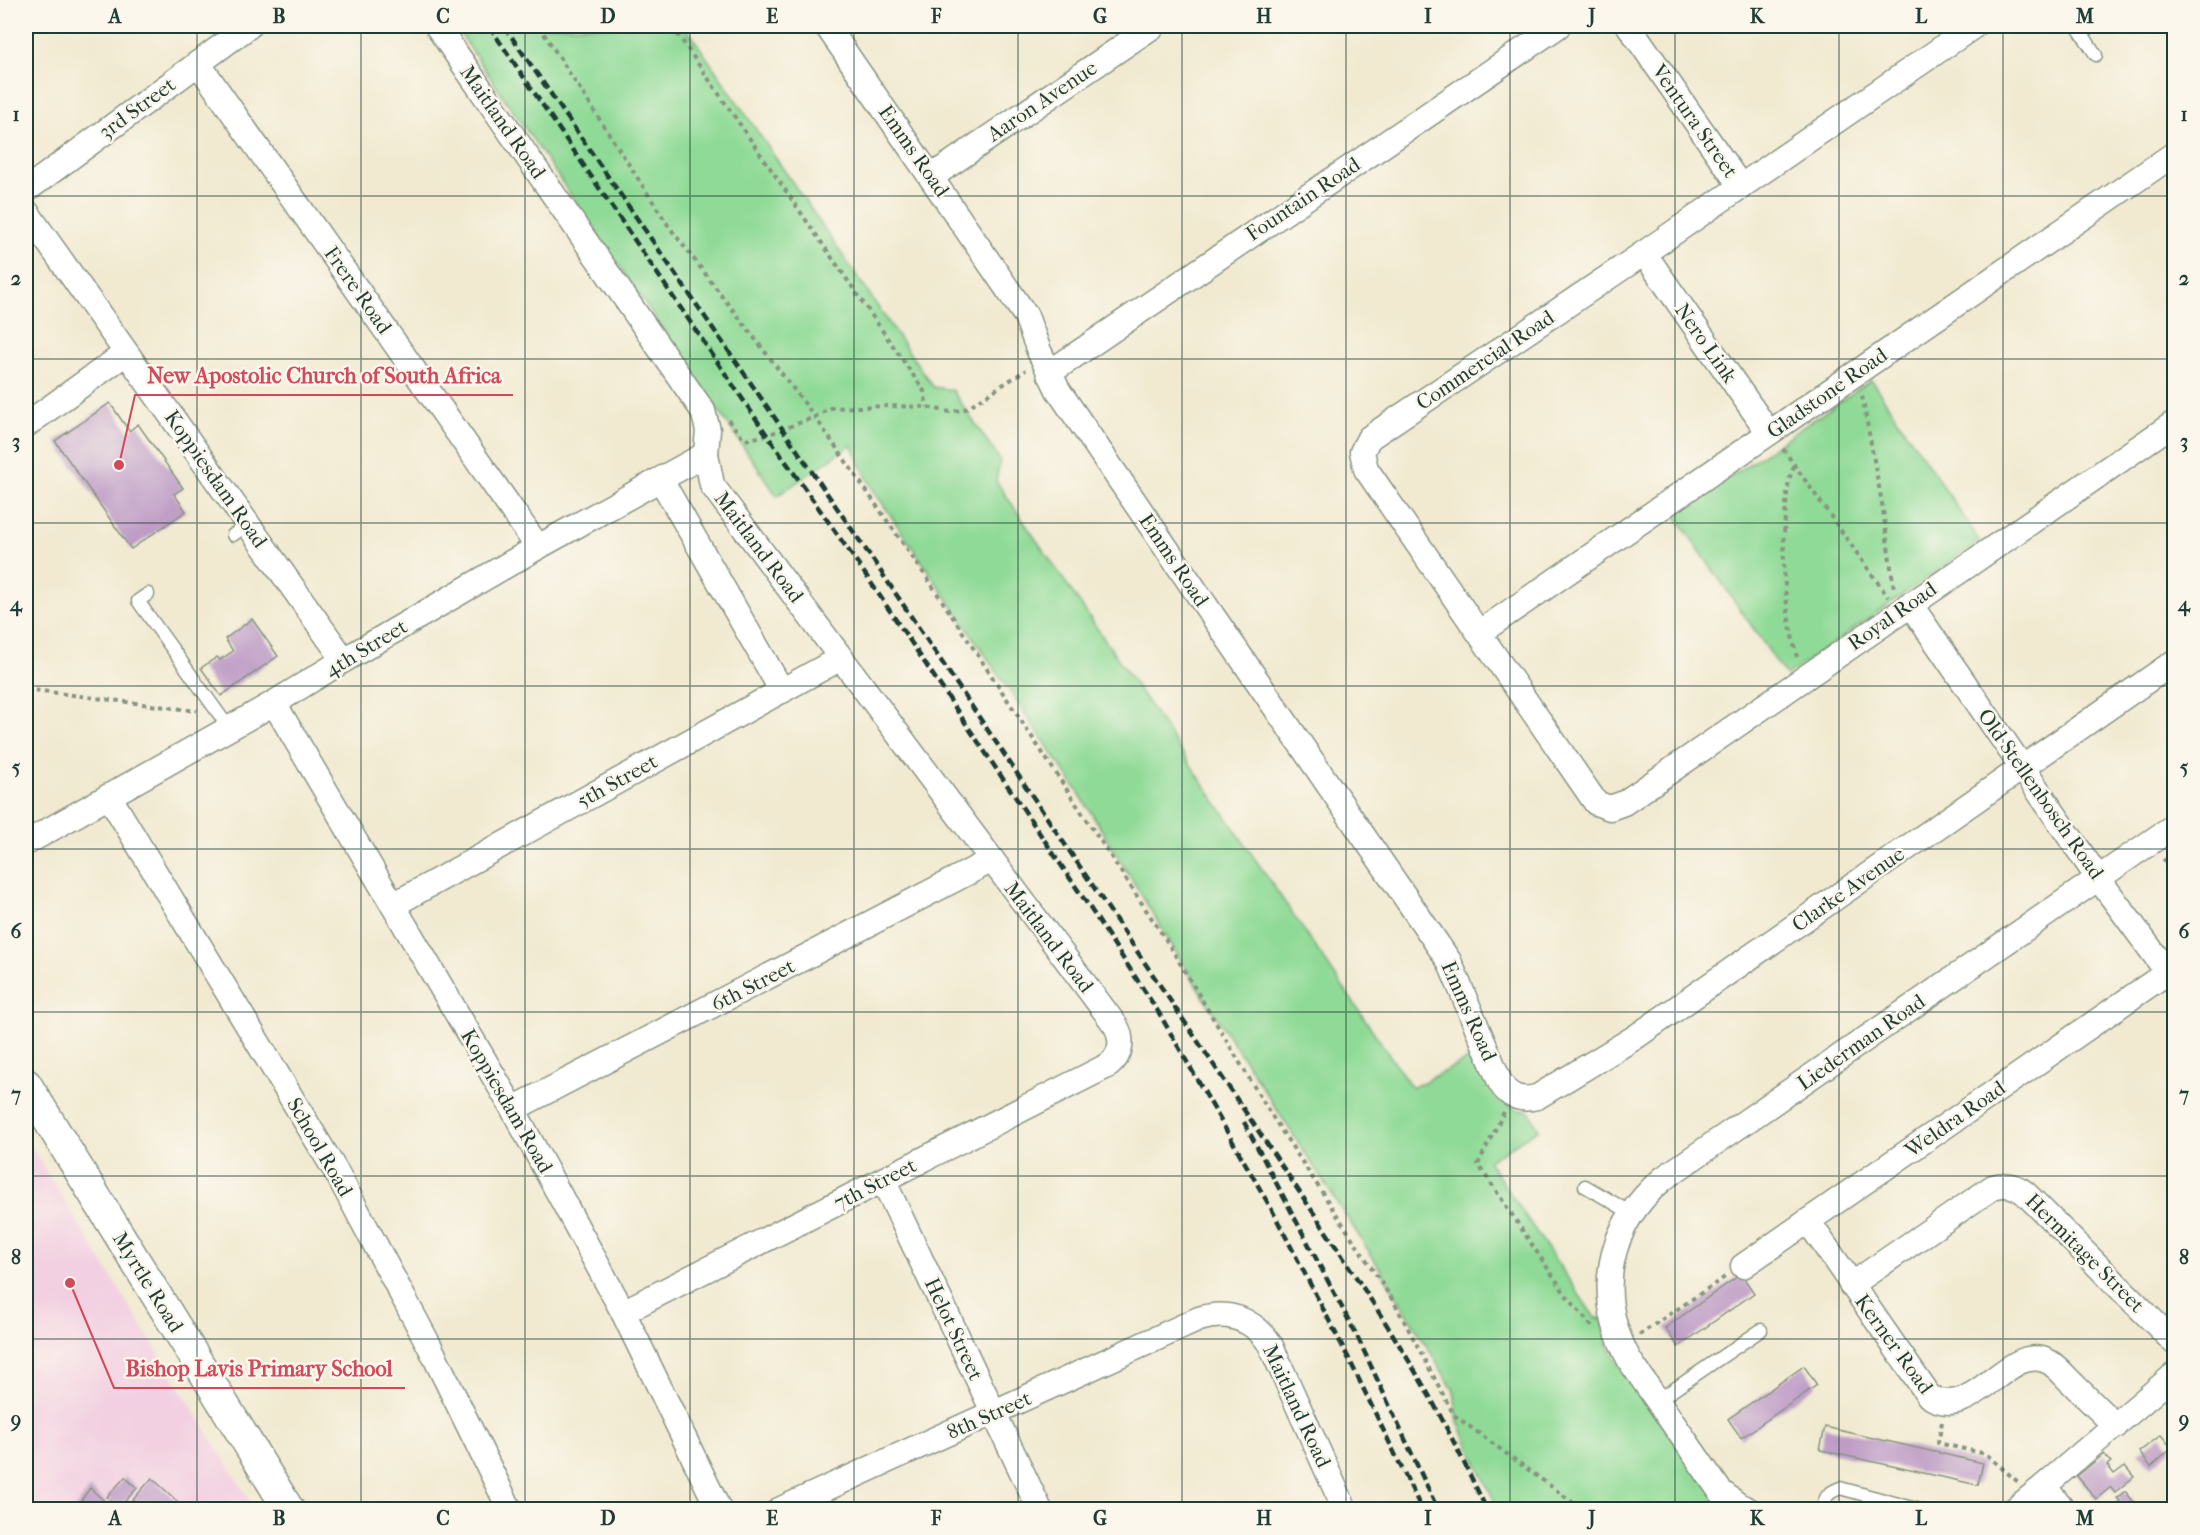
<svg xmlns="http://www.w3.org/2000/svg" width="2200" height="1535" font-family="'IM FELL French Canon',serif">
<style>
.built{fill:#f2cfe1}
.green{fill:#8fda96;stroke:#578c65;stroke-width:1.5}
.building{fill:#be9cc6}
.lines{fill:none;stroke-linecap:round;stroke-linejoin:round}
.service-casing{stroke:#889482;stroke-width:15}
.minor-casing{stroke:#889482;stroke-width:27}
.tertiary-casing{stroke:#889482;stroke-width:33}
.path{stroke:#889482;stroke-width:4;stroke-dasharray:4.5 4.5;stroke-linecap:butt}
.service{stroke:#fff;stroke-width:12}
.minor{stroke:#fff;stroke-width:24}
.tertiary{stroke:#fff;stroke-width:30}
.rail{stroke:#1f3d34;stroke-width:4.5;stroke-dasharray:9 4.5;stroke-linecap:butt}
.grid{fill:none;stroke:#1f3d34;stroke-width:1.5;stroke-opacity:0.55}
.labels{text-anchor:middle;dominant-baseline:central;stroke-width:5;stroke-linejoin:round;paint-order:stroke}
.street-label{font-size:21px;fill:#1f3d34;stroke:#fbf7ec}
.leader{fill:none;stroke:#d1495b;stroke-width:2}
.callout-dot{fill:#d1495b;stroke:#fbf7ec;stroke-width:2}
.callout-label{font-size:22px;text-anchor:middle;font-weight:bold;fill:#d1495b;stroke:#fbf7ec;stroke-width:5;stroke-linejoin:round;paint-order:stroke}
.neatline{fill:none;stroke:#1f3d34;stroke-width:2}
.grid-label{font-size:20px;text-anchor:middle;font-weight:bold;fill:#1f3d34}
</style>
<rect width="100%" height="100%" fill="#fbf7ec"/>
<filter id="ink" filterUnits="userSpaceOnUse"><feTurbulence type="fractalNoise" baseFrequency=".0167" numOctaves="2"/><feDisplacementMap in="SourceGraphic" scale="12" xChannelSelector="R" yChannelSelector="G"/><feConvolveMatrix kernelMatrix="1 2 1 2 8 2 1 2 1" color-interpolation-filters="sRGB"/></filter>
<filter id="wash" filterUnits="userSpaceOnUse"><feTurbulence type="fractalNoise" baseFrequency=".008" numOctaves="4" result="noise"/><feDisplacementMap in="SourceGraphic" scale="24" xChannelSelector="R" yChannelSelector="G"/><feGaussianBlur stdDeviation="1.35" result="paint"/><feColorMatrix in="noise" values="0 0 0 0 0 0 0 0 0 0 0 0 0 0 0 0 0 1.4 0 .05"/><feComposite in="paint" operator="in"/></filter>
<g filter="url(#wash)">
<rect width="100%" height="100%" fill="#f1ead1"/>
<!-- built -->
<path class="built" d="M 26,1139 L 205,1428 L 255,1509 L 26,1509 Z"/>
<!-- green -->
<g class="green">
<path d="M 455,26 L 685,26 L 933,387 L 952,390 L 1000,460 L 996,481 L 1412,1088 L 1478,1054 C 1489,1078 1497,1113 1528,1110 L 1539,1129 L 1488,1161 L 1595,1318 L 1602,1318 L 1608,1345 L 1620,1367 L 1726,1509 L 1498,1509 L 1458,1422 L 1454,1391 L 1374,1259 L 1206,1001 L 1079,793 L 872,488 L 851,445 L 777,496 Z"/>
<path d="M 1871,380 L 1980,541 L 1786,676 L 1675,515 Z"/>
</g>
<g id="blocks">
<!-- building -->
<g class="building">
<path d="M 110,403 L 129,431 L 138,424 L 183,488 L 174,494 L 186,511 L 131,549 L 55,441 Z"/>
<path d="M 252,619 L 278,656 L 221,696 L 201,668 L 217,657 L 220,660 L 233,651 L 225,639 Z"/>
<path d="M 1741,1274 L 1754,1293 L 1678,1347 L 1665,1328 Z"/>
<path d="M 1804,1366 L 1817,1385 L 1741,1438 L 1728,1419 Z"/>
<path d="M 1825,1427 L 1983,1463 L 1978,1485 L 1820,1450 Z"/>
<path d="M 2161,1435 L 2172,1448 L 2151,1467 L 2139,1452 Z"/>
<path d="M 2104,1454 L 2111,1462 L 2107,1465 L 2114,1474 L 2125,1466 L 2134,1477 L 2115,1492 L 2111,1487 L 2096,1499 L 2077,1476 Z"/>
<path d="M 125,1477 L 137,1488 L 119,1508 L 107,1497 Z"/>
<path d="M 152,1478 L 177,1501 L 170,1510 L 124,1510 Z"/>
<path d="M 90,1488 L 114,1510 L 74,1510 Z"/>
<path d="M 2125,1491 L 2136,1505 L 2131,1510 L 2109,1510 L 2120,1501 L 2117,1498 Z"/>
</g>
</g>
</g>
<g filter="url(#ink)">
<use href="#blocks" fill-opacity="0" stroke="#889482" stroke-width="1.5"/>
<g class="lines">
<!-- service casing -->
<g class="service-casing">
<g id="service">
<path d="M 2077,26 L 2096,55"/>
<path d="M 233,535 L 248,524"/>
<path d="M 148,594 L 138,601 L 229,728"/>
<path d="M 1585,1186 L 1631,1213"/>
<path d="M 1657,1401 L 1761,1330"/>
<path d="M 1822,1510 C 1825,1497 1827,1493 1840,1488 L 1920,1510"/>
</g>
</g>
<!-- minor casing -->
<g class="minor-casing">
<g id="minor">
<path d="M 437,26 L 703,411 L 708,430 L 706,454 L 712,485 L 1116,1026 C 1124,1041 1121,1055 1109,1065 L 623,1312"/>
<path d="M 827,26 L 1026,316 L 1039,351 L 1058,390 L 1449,961 L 1500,1082 C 1508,1097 1521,1101 1537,1097 L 1634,1038 L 2174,662"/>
<path d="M 1629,26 L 1741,187"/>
<path d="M 1974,26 L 1644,253 L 1369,438 L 1362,452 L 1366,469 L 1596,803 L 1610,808 L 1624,803 L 2174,423"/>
<path d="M 198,63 L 538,547"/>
<path d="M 931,177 L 1153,26"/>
<path d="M 26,190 L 249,26"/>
<path d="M 26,211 L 344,660"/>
<path d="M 1644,253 L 1769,433"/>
<path d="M 1049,373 L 1558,26"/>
<path d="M 26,425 L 126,353"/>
<path d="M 661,480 L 782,691"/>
<path d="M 1910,604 L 2098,878 L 2174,981"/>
<path d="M 1479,633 L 2174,154"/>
<path d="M 274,703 L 513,1109 L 623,1312 L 719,1510"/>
<path d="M 109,796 L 338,1175 L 430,1347 L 510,1510"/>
<path d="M 26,843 L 274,703 L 344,660 L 538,547 L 706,454"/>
<path d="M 393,905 L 841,658"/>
<path d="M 513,1109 L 992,860"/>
<path d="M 883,1180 L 1040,1510"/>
<path d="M 1808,1221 L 1929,1396 C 1974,1425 2008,1340 2049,1362 C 2058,1367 2065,1377 2073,1384 C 2087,1398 2101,1412 2116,1426"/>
<path d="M 1743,1266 L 2168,972"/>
<path d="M 1851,1285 L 1993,1187 C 2006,1183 2015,1185 2025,1193 L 2174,1342"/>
<path d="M 2044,1486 L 2063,1510"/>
<path d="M 779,1510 L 1199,1319 C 1228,1310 1253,1319 1270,1344 L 1345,1510"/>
<path d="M 1749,1510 L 1738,1505 L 1720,1491 L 1630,1361 C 1594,1296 1606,1226 1664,1178 L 2174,826"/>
<path d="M 2014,1510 L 2044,1486 L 2174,1375"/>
</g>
</g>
<!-- tertiary casing -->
<g class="tertiary-casing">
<path id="tertiary" d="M 26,1084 L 289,1510"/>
</g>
<!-- path -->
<g class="path">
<path d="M 539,26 L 670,228 L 815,417 L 927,578 L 1166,940 L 1270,1113 L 1394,1302 L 1454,1415 L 1583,1510"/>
<path d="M 672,26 L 924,391 L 927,407"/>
<path d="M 1862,396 L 1882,503 L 1894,589"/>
<path d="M 728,420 L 745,440 L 767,435 L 815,417 L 830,408 L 887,406 L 927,407 L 950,412 L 965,409 L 1026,370"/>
<path d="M 1783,449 L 1888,597"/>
<path d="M 1794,466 C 1788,479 1787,492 1786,506 C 1781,558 1784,607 1797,657"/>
<path d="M 26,689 L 197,711"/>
<path d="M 2163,859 L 2174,867"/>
<path d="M 1504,1112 L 1478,1164 L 1565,1294 L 1594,1329"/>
<path d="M 1639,1335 L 1725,1277"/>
<path d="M 1942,1422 L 1938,1443 L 1986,1454 L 2018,1482"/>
</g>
<!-- service -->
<use href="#service" class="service"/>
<!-- minor -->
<use href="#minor" class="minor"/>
<!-- tertiary -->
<use href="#tertiary" class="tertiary"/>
<!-- rail -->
<g class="rail">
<path d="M 489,26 L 767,435 L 861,568 L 1088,905 L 1159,1013 L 1272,1210 L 1350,1361 L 1422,1510"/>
<path d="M 504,26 L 873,560 L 1317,1218 C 1352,1271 1387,1323 1419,1378 C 1444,1420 1465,1465 1487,1510"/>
<path d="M 1244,1122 L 1357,1336 L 1438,1510"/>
</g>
</g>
</g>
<!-- grid -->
<path class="grid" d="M 197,26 L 197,1510M 361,26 L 361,1510M 525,26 L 525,1510M 690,26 L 690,1510M 854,26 L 854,1510M 1018,26 L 1018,1510M 1182,26 L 1182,1510M 1346,26 L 1346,1510M 1510,26 L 1510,1510M 1675,26 L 1675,1510M 1839,26 L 1839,1510M 2003,26 L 2003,1510M 26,196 L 2174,196M 26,359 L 2174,359M 26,523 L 2174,523M 26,686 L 2174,686M 26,849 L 2174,849M 26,1012 L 2174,1012M 26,1176 L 2174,1176M 26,1339 L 2174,1339"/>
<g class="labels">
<!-- street labels -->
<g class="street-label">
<text transform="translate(1042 101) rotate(-34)">Aaron Avenue</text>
<text transform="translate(137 108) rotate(-36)">3rd Street</text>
<text transform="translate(1695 121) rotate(55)">Ventura Street</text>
<text transform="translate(503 122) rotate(55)">Maitland Road</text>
<text transform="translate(914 151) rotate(55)">Emms Road</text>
<text transform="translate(1303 199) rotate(-34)">Fountain Road</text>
<text transform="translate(358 290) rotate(55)">Frere Road</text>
<text transform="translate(1706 343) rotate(55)">Nero Link</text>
<text transform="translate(1485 360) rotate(-34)">Commercial Road</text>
<text transform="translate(1827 393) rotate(-35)">Gladstone Road</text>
<text transform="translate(216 479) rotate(55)">Koppiesdam Road</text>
<text transform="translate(759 547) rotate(53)">Maitland Road</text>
<text transform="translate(1174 560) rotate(56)">Emms Road</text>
<text transform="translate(1892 616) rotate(-35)">Royal Road</text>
<text transform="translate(366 648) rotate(-31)">4th Street</text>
<text transform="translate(617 781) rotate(-29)">5th Street</text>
<text transform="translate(2041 794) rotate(55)">Old Stellenbosch Road</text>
<text transform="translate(1848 889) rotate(-35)">Clarke Avenue</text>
<text transform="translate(1049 937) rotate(53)">Maitland Road</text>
<text transform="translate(753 985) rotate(-27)">6th Street</text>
<text transform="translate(1469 1011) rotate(66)">Emms Road</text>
<text transform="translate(1861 1042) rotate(-35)">Liederman Road</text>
<text transform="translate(507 1101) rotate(60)">Koppiesdam Road</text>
<text transform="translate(1955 1119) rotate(-35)">Weldra Road</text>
<text transform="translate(320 1147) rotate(60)">School Road</text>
<text transform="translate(875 1184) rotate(-27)">7th Street</text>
<text transform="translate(2085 1253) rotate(45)">Hermitage Street</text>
<text transform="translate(148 1282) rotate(58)">Myrtle Road</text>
<text transform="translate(954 1329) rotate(65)">Helot Street</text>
<text transform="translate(1894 1344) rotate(54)">Kerner Road</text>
<text transform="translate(1297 1406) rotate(65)">Maitland Road</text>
<text transform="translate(989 1415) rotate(-24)">8th Street</text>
</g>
</g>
<!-- callouts -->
<path class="leader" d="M119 465L135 395H513M70 1283L114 1388H405"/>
<g class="callout-dot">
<circle cx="119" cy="465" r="6"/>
<circle cx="70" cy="1283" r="6"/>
</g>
<g class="callout-label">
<text x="324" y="383">New Apostolic Church of South Africa</text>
<text x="259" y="1376">Bishop Lavis Primary School</text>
</g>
<!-- margin -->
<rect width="2200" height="1535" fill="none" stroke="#fbf7ec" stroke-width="66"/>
<rect x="33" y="33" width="2134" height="1469" class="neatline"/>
<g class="grid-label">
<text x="115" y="23">A</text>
<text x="279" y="23">B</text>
<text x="443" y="23">C</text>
<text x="608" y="23">D</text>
<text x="772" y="23">E</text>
<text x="936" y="23">F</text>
<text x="1100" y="23">G</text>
<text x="1264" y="23">H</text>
<text x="1428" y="23">I</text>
<text x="1592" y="23">J</text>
<text x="1757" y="23">K</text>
<text x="1921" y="23">L</text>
<text x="2085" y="23">M</text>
<text x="16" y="121">1</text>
<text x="2184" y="121">1</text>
<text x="16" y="285">2</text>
<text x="2184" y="285">2</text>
<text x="16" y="448">3</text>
<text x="2184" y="448">3</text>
<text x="16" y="611">4</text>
<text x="2184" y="611">4</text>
<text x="16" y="774">5</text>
<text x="2184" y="774">5</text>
<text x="16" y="938">6</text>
<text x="2184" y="938">6</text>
<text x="16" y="1101">7</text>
<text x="2184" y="1101">7</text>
<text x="16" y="1264">8</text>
<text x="2184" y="1264">8</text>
<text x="16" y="1427">9</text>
<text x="2184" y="1427">9</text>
<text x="115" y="1525">A</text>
<text x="279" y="1525">B</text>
<text x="443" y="1525">C</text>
<text x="608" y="1525">D</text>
<text x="772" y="1525">E</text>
<text x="936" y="1525">F</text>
<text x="1100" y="1525">G</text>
<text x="1264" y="1525">H</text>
<text x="1428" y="1525">I</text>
<text x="1592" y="1525">J</text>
<text x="1757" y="1525">K</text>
<text x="1921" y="1525">L</text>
<text x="2085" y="1525">M</text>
</g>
</svg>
